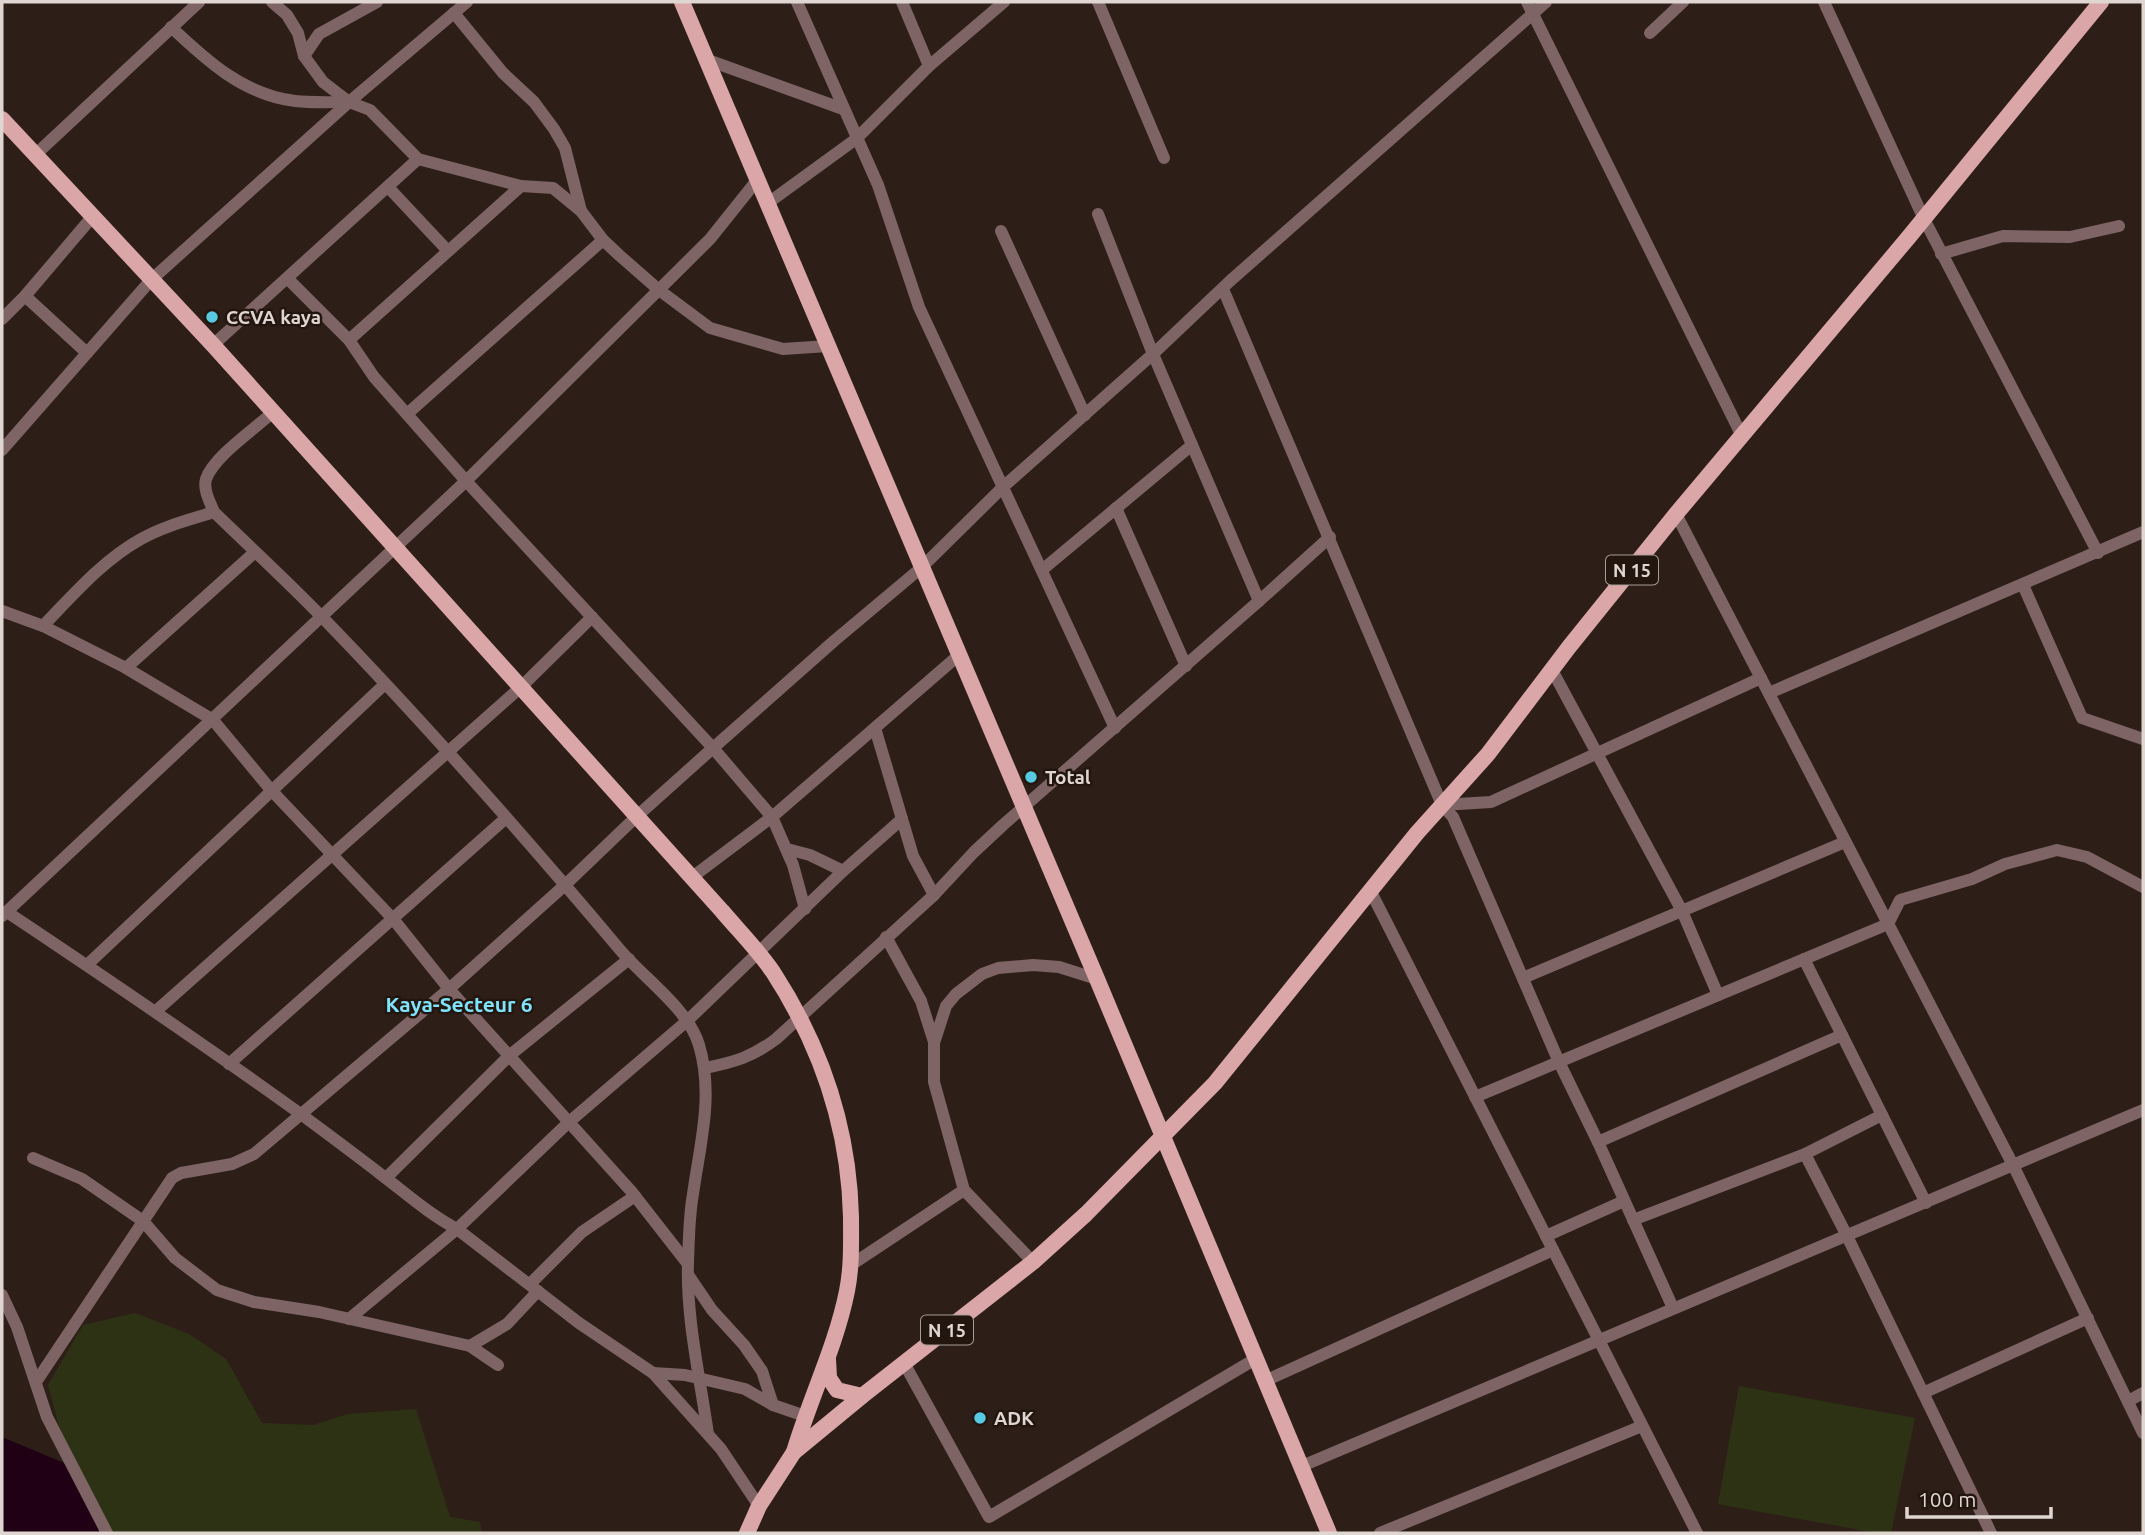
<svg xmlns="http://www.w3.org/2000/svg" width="2145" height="1535" font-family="Ubuntu,sans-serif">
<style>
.green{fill:#2e3214}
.water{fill:#1f0014}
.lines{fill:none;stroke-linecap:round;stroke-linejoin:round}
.minor{stroke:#7e6465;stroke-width:12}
.major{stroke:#daa6a8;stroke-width:16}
.poi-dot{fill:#57c9e2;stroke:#23160f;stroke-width:2.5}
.labels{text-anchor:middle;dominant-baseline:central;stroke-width:5;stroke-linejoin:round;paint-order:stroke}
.shield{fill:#23160f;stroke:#a79c97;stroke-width:2}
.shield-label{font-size:18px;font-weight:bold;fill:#e0d6d1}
.poi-label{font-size:19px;font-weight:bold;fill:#e0d6d1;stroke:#23160f;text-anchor:start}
.neighbourhood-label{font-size:21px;font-weight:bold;fill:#7ee3fb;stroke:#23160f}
</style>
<rect width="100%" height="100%" fill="#2d1f18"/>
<!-- green -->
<g class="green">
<path d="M 135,1313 L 189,1334 L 226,1359 L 262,1423 L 313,1425 L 348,1414 L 416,1409 L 450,1517 L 480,1522 L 482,1533 L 100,1533 L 69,1465 L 48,1385 L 83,1325 Z"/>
<path d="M 1739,1386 L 1915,1418 L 1891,1533 L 1876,1533 L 1718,1504 Z"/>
</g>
<!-- water -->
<path class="water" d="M 2,1437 L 69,1465 L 100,1533 L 2,1533 Z"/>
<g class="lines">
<!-- minor -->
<g class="minor">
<path d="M 272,2 L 287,15 L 298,33 L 304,56 L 323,82 L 349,102 L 370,110 L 418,159 L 521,186 L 553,188 L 581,211 L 603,240 L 619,255 L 659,290 L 710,328 L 783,349 L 828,346"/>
<path d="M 797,2 L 878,185 L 919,307 L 1115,728"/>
<path d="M 902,2 L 929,66"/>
<path d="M 1098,2 L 1164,158"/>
<path d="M 1527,2 L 1742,436"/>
<path d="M 1824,2 L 1924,219 L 2098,553"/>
<path d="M 454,13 L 503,73 L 534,102 L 554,129 L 565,148 L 581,211"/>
<path d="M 171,27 C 207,61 244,95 295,101 C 313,103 331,102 349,102"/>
<path d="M 1650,33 L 1683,2"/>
<path d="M 304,56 L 319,34 L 377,2"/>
<path d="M 705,59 L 843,109"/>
<path d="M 34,156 L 199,2"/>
<path d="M 388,187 L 448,251"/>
<path d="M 768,203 L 856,139 L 929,66 L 1004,2"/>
<path d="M 1098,214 L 1153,354 L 1259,601"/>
<path d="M 1001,231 L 1085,415"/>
<path d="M 1941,254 L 2003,236 L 2070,237 L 2119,226"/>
<path d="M 288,279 L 349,340 L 374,377 L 466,481 L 713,748 L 772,817 L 793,865 L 805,909"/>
<path d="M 1223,289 L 1442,805 L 1453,817 L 1559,1062 L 1598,1142 L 1673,1308"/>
<path d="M 25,296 L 87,353"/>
<path d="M 2,319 L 25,296 L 93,216"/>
<path d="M 349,340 L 521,186"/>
<path d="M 213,345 L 418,159"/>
<path d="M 273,412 C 255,429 214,456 206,479 C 203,490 210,502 214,512 C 250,547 287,581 322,617 C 426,724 525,837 621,951 C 645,979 689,1010 699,1045 C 714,1095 700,1144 693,1194 C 689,1216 689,1239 688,1261 C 686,1319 700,1377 708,1434"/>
<path d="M 407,414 L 603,240"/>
<path d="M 2,450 L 151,280 L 349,102 L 467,2"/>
<path d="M 1116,508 L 1186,666"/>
<path d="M 1676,514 L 2013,1165 L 2143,1433"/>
<path d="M 1042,570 L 1192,445"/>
<path d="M 2023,585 L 2082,718 L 2143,739"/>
<path d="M 2,611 L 43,626 L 126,668 L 213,720 L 271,790 L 394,920 L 449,989 L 631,1191 L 688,1264"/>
<path d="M 43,626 C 73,595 103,560 141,539 C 164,526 189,520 214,512"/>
<path d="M 126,668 L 255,552"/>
<path d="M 1552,670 L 1682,911 L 1718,995"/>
<path d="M 1769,693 L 2143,532"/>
<path d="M 875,728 L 913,856 L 934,895"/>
<path d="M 1442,805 L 1491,802 L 1761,678"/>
<path d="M 787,849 L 810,855 L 843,871"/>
<path d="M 691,878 L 772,817 L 959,655"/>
<path d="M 1371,892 L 1697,1533"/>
<path d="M 7,912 C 106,978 205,1045 302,1115 C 329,1135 356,1155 383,1176 C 408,1195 429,1214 457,1229 L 579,1323 L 653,1373 L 721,1449 L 759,1506"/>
<path d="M 2,916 L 466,481 L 710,239 L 758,179"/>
<path d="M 886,937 L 921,1001 L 934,1042"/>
<path d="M 1804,959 L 1926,1203"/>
<path d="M 87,965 L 385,684"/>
<path d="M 1523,978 L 1845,842"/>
<path d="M 156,1011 L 521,687 L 592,617"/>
<path d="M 229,1064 L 506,818"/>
<path d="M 705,1068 C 735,1062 752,1057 776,1039 L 934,895 L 974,852 L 1003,825 L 1259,601 L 1330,537"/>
<path d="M 1475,1097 L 1888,924 L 1900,900 L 1972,879 L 2005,864 L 2057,850 L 2087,857 L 2143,887"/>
<path d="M 1598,1142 L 1842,1035"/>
<path d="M 1805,1154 L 1847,1236 L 1991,1533"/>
<path d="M 33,1158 L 82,1179 L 143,1221 L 175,1258 L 217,1290 L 254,1302 L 319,1312 L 470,1346 L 498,1365"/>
<path d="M 386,1178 L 510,1055 L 629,959"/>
<path d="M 1633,1220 L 1805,1154 L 1882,1115"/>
<path d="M 1546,1236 L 1624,1201"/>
<path d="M 1033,1262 L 964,1190 L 934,1082 L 934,1043 L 946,1006 L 956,994 L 982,974 L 998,968 L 1033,965 L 1059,967 L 1097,979"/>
<path d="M 851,1265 L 964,1190"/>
<path d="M 689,1276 L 712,1310 L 744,1345 L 762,1371 L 773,1405"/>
<path d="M 530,1284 L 582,1232 L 635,1196"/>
<path d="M 2,1295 L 17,1327 L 47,1417 L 107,1533"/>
<path d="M 349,1319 L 457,1229 L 569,1122 L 687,1021 L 843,871 L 902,819"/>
<path d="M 470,1346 L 507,1324 L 538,1291"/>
<path d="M 904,1363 L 989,1517 L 1257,1358"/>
<path d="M 653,1373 L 685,1375 L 745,1389 L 773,1405 L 805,1416"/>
<path d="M 1267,1380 L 1553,1250"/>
<path d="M 36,1382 L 172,1178 L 181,1173 L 232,1164 L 254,1154 L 449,989 L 565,885 L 636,817 L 713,748 L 834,641 L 921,568 L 1003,487 L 1153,354 L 1230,281 L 1546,2"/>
<path d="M 1923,1393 L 2088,1318"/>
<path d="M 2128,1401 L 2143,1393"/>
<path d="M 1302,1466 L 2143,1110"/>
<path d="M 1380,1533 L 1642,1426"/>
</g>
<!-- major -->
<g class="major">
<path d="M 682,2 L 1097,979 L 1329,1533"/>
<path d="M 2,119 L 213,345 L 722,911 C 739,931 758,950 773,972 C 821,1046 849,1128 851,1217 C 851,1242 852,1266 847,1291 C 836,1346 810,1398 794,1452"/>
<path d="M 828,1359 L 829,1378 L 837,1390 L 862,1396"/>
<path d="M 747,1533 L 759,1506 L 794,1452 L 862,1396 L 1033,1262 L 1086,1214 L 1215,1083 L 1417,833 L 1488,754 L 1569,647 L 1676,514 L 1908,238 L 2101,2"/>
</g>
</g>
<!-- markers -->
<g class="poi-dot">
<circle cx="212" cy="317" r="7"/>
<circle cx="1031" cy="777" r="7"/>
<circle cx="980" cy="1418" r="7"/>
</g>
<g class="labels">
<!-- shield labels -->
<g class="shield">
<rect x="1606" y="555.5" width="52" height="29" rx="5"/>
<rect x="921" y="1315.5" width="52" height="29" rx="5"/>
</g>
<g class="shield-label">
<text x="1632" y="570">N 15</text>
<text x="947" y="1330">N 15</text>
</g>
<!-- poi labels -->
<g class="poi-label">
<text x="226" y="317">CCVA kaya</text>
<text x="1045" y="777">Total</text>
<text x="994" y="1418">ADK</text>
</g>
<!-- neighbourhood labels -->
<g class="neighbourhood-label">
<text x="459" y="1004">Kaya-Secteur 6</text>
</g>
</g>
<!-- border -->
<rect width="2145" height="1535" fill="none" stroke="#e0d6d1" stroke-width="7"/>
<!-- scale -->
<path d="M1907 1507v10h144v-10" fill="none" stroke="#e0d6d1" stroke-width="3.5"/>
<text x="1918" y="1507" font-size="21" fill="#e0d6d1" stroke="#23160f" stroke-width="5" paint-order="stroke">100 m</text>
</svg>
